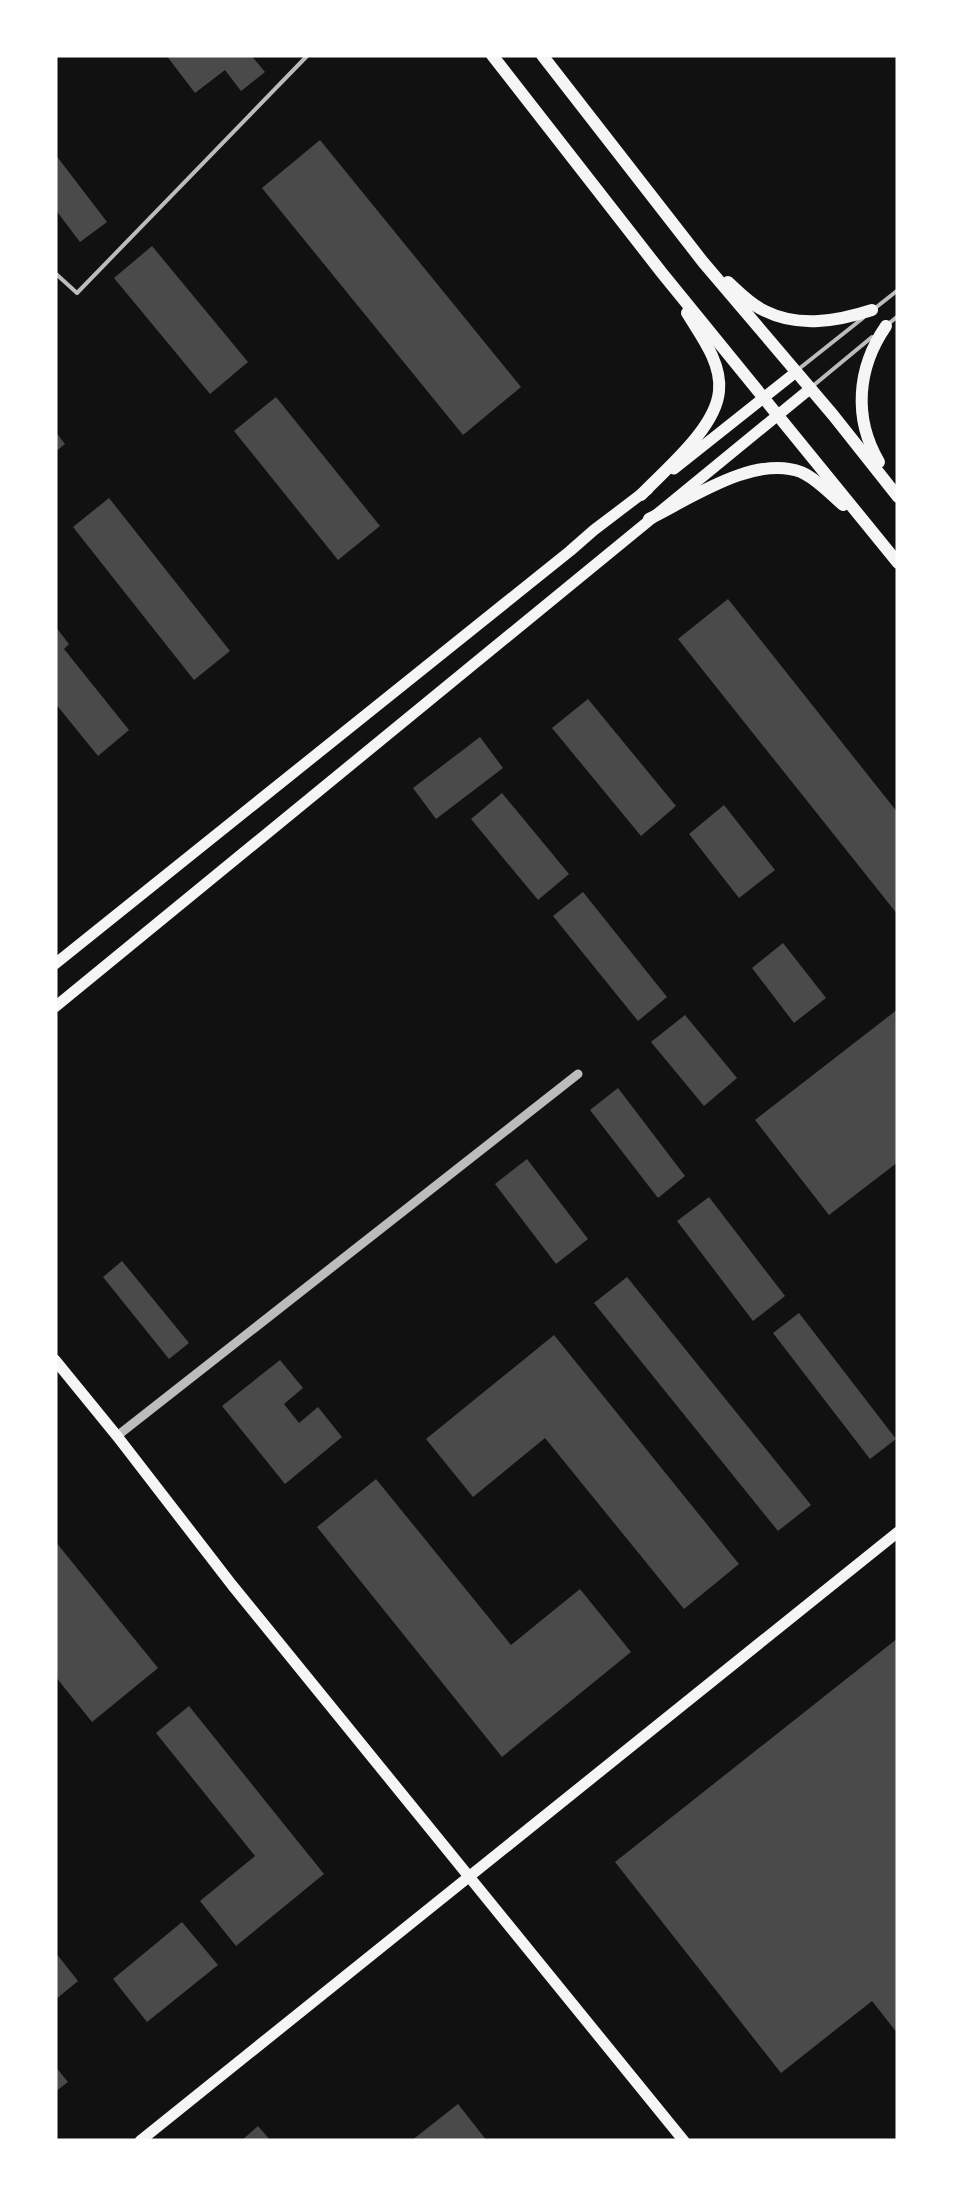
<svg xmlns="http://www.w3.org/2000/svg" width="953" height="2196" font-family="Karla,sans-serif">
<style>
.building{fill:#4a4a4a}
.lines{fill:none;stroke-linecap:round;stroke-linejoin:round}
.service{stroke:#bcbcbc;stroke-width:4}
.minor{stroke:#bcbcbc;stroke-width:9}
.secondary{stroke:#f5f5f5;stroke-width:11}
.primary{stroke:#f5f5f5;stroke-width:12}
</style>
<rect width="100%" height="100%" fill="#111"/>
<!-- building -->
<g class="building">
<path d="M 166,55 L 251,55 L 265,72 L 241,91 L 225,70 L 195,93 Z"/>
<path d="M 320,140 L 521,387 L 463,435 L 262,188 Z"/>
<path d="M 55,154 L 107,222 L 80,242 L 55,209 Z"/>
<path d="M 152,246 L 248,362 L 210,394 L 114,278 Z"/>
<path d="M 276,397 L 380,526 L 338,560 L 234,431 Z"/>
<path d="M 55,431 L 65,444 L 55,452 Z"/>
<path d="M 109,498 L 230,651 L 194,680 L 73,527 Z"/>
<path d="M 728,599 L 898,813 L 898,915 L 678,639 Z"/>
<path d="M 55,626 L 69,644 L 64,649 L 129,730 L 98,756 L 55,703 Z"/>
<path d="M 588,699 L 676,806 L 641,836 L 552,728 Z"/>
<path d="M 480,737 L 503,768 L 436,819 L 413,788 Z"/>
<path d="M 502,793 L 569,874 L 538,900 L 471,819 Z"/>
<path d="M 724,805 L 775,870 L 739,898 L 689,834 Z"/>
<path d="M 583,892 L 667,997 L 638,1021 L 553,916 Z"/>
<path d="M 783,943 L 826,998 L 794,1023 L 752,968 Z"/>
<path d="M 898,1009 L 898,1162 L 829,1215 L 755,1120 Z"/>
<path d="M 685,1015 L 737,1078 L 704,1106 L 651,1042 Z"/>
<path d="M 618,1088 L 685,1176 L 658,1198 L 590,1110 Z"/>
<path d="M 527,1159 L 588,1239 L 556,1264 L 495,1184 Z"/>
<path d="M 709,1197 L 785,1296 L 753,1321 L 677,1221 Z"/>
<path d="M 122,1261 L 189,1343 L 169,1359 L 103,1277 Z"/>
<path d="M 627,1277 L 811,1505 L 778,1531 L 594,1303 Z"/>
<path d="M 799,1313 L 896,1439 L 870,1459 L 773,1333 Z"/>
<path d="M 554,1335 L 739,1564 L 684,1609 L 545,1438 L 473,1497 L 426,1439 Z"/>
<path d="M 280,1360 L 303,1388 L 284,1404 L 299,1423 L 318,1407 L 342,1437 L 285,1484 L 222,1406 Z"/>
<path d="M 376,1479 L 511,1645 L 580,1589 L 631,1652 L 502,1757 L 317,1527 Z"/>
<path d="M 55,1541 L 158,1668 L 92,1722 L 55,1676 Z"/>
<path d="M 898,1638 L 898,2034 L 872,2001 L 781,2073 L 615,1862 Z"/>
<path d="M 189,1706 L 324,1874 L 236,1946 L 200,1901 L 255,1856 L 156,1733 Z"/>
<path d="M 182,1922 L 218,1965 L 147,2022 L 113,1979 Z"/>
<path d="M 55,1952 L 78,1981 L 55,2000 Z"/>
<path d="M 55,2066 L 68,2082 L 55,2092 Z"/>
<path d="M 458,2104 L 487,2141 L 411,2141 Z"/>
<path d="M 258,2126 L 271,2141 L 241,2141 Z"/>
</g>
<g class="lines">
<!-- service -->
<g class="service">
<path d="M 55,273 L 77,293 L 308,55"/>
<path d="M 874,309 L 898,290"/>
<path d="M 887,325 L 898,316"/>
<path d="M 800,368 L 863,318"/>
<path d="M 814,385 L 872,337"/>
</g>
<!-- minor -->
<path class="minor" d="M 117,1436 L 578,1074"/>
<!-- secondary -->
<g class="secondary">
<path d="M 674,469 L 796,372"/>
<path d="M 55,964 L 570,551 L 594,530 L 648,489"/>
<path d="M 55,1007 L 811,388"/>
<path d="M 55,1360 L 117,1436 L 232,1585 L 684,2141"/>
<path d="M 140,2141 L 898,1532"/>
</g>
<!-- primary -->
<g class="primary">
<path d="M 492,55 L 662,273 L 898,563"/>
<path d="M 542,55 L 703,262 L 833,415 L 898,497"/>
<path d="M 728,282 C 739,292 751,305 765,311 C 799,328 838,321 872,310"/>
<path d="M 879,462 C 853,418 857,368 886,326"/>
<path d="M 641,495 C 666,469 716,428 719,391 C 722,363 701,336 687,313"/>
<path d="M 649,519 C 690,499 755,454 801,472 C 817,479 830,494 843,505"/>
</g>
</g>
<!-- border -->
<rect width="953" height="2196" fill="none" stroke="#ffffff" stroke-width="115"/>
</svg>
